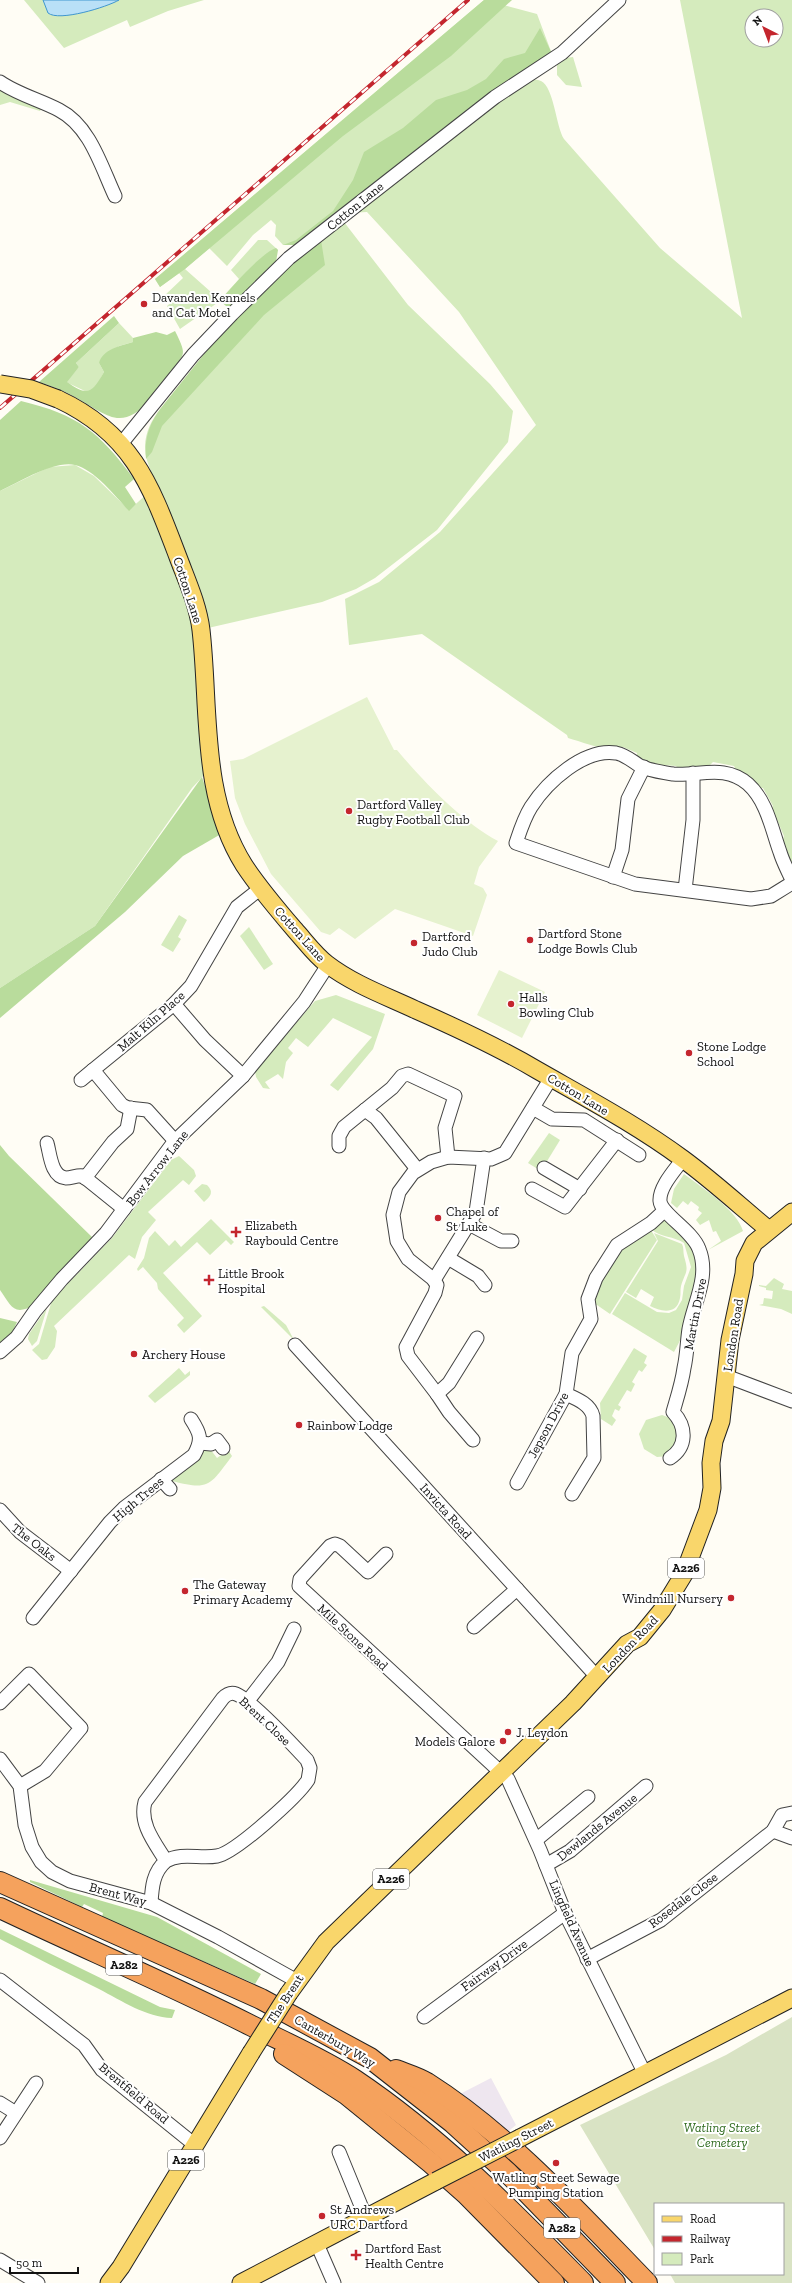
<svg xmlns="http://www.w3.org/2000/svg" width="792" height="2283" font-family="'Zilla Slab',serif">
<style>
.industrial{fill:#eee6ef}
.green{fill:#d5ebbd;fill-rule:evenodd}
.forest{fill:#b9dc9c}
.cemetery{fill:#d9e3c4}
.pitch{fill:#e6f2cf}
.water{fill:#b9e0f7;stroke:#3f96cf}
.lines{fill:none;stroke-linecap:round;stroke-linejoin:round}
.minor-casing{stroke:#444;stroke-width:15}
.major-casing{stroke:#222;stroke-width:19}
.highway-casing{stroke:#222;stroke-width:22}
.minor{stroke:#fff;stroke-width:13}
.major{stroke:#f9d66b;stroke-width:17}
.highway{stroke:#f5a25d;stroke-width:20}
.rail-casing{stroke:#c4262e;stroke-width:4}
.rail{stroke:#fff;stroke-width:2.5;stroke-dasharray:8;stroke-linecap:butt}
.major-bridge-casing{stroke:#222;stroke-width:19;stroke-linecap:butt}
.major-bridge{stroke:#f9d66b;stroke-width:17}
.poi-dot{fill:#c4262e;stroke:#fff;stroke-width:1.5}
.labels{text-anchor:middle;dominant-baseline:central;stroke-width:4;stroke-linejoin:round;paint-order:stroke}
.shield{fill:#fff;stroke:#585858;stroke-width:1}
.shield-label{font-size:12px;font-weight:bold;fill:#111}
.street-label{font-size:13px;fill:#111;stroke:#fff}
.poi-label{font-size:13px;fill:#111;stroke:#fff;text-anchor:start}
.park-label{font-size:13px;font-style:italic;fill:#2f6b1f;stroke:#fff}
</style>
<rect width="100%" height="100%" fill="#fffdf5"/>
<!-- industrial -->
<path class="industrial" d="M 491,2078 L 516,2125 L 501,2137 L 458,2095 Z"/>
<!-- green -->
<g class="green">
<path d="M 24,0 L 204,0 L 168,11 L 130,27 L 127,20 L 64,48 Z"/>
<path d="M 484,0 L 537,14 L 552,54 L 446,129 L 294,245 L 283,245 L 275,236 L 276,225 L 271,220 L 253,235 L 227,266 L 209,248 L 185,269 L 220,300 L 239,279 L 231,270 L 258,240 L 267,240 L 278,250 L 230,309 L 220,301 L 180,329 L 167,306 L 175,299 L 172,297 L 165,301 L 163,297 L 183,278 L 179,273 L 160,287 L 155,279 Z"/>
<path d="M 680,0 L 792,0 L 792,872 L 782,843 L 784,836 L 777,820 L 771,817 L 770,812 L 773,806 L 763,788 C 752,787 738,776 734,766 L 713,762 L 708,767 L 679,769 L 676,766 L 663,765 L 660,767 L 637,759 L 637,753 L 623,747 C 611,754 583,742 568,738 L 567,735 L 422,634 L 349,645 L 345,599 L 379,582 L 440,532 L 536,425 L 459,312 L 367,212 L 349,213 L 407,168 L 529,80 C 533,80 537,79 541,81 C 554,87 556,127 564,139 L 660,248 L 742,318 ZM 752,16 L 776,16 L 776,40 L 752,40 Z"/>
<path d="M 573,57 L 582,87 L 566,85 L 557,75 L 557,64 L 565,58 Z"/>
<path d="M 0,88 L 42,108 L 40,111 L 10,102 L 0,105 Z"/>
<path d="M 344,222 L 408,305 L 490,384 L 513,411 L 508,442 L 437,530 L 375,578 L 356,589 L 322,602 L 208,628 C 197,584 181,543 165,501 C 158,484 145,465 145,447 C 145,432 152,419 161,408 L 229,323 L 285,268 Z"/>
<path d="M 119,323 L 133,338 L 133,342 L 119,346 L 99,363 L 104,372 L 96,388 L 87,392 L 66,382 L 79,367 L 76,363 Z"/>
<path d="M 75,465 L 94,476 L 129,510 L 147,494 L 172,557 L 195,631 L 205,774 L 192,788 L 95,926 L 0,988 L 0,491 L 49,467 Z"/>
<path d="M 179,915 L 187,920 L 178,937 L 181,939 L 173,952 L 161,945 Z"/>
<path d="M 249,927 L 273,964 L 264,970 L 240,936 Z"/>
<path d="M 336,995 L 385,1014 L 373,1049 L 338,1091 L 330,1085 L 372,1037 L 333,1018 L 308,1047 L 296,1038 L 288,1048 L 293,1053 L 286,1062 L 283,1079 L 278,1074 L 265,1082 L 270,1089 L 263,1088 L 256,1077 L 255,1071 L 315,1001 Z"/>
<path d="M 549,1133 L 560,1140 L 541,1171 L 528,1163 Z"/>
<path d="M 179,1156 L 194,1170 L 196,1176 L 189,1185 L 183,1180 L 148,1212 L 156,1220 L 142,1237 L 135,1259 L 129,1255 L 54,1326 L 57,1331 L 55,1347 L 47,1359 L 42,1360 L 32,1350 L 39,1344 L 52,1300 L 112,1238 L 171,1160 Z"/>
<path d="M 684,1174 C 701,1187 737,1210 743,1231 L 708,1250 L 721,1241 L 716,1231 L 713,1232 L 709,1220 L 700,1225 L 696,1220 L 702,1213 L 698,1210 L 699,1207 L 691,1201 L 688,1205 L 683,1201 L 677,1208 L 671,1203 L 674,1189 Z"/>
<path d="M 202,1184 L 207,1185 C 214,1192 211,1196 204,1202 L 194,1191 Z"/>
<path d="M 665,1217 L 684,1232 L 699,1263 L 685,1331 L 674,1352 L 612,1314 L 625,1293 L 657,1312 L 669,1313 L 676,1310 L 682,1300 L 684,1286 L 691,1267 L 684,1243 C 674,1236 661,1238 651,1229 Z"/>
<path d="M 211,1219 L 234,1242 L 231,1245 L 226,1240 L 210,1255 L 197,1242 L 163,1273 L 202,1316 L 184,1333 L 177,1325 L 184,1318 L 158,1289 L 157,1283 L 143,1267 L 138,1271 L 137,1269 L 144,1258 L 149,1238 L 155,1231 L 169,1246 L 175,1240 L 181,1247 Z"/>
<path d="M 649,1227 L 657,1240 L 610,1314 L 597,1305 L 591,1306 L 615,1251 Z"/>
<path d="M 654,1233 L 682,1244 C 684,1248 683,1252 684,1256 C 689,1273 686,1270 681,1286 C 680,1290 681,1294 680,1298 C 677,1315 661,1312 650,1306 L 654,1297 L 641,1289 L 636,1298 L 626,1292 L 658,1241 Z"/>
<path d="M 774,1278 L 784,1284 L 782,1289 L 792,1291 L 792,1314 L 781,1309 L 759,1305 L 763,1304 L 764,1298 L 772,1299 L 773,1291 L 766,1290 L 766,1288 L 759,1286 L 759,1285 L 766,1286 Z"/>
<path d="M 264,1306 L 286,1325 L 294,1340 L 261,1307 Z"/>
<path d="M 47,1308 L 37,1341 L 32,1346 L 28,1339 L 29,1334 Z"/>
<path d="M 634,1348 L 647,1356 L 644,1363 L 647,1365 L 642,1372 L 639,1370 L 632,1382 L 635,1384 L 631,1392 L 627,1390 L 618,1405 L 621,1407 L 619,1411 L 615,1409 L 612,1416 L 616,1420 L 612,1426 L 601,1419 L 600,1403 Z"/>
<path d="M 179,1368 L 185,1375 L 190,1371 L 190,1375 L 155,1403 L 148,1396 Z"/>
<path d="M 662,1415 L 673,1419 L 681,1433 L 668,1456 L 657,1457 L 644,1449 L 639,1434 L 646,1420 Z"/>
<path d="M 201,1449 L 210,1449 L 217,1458 L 228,1450 L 232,1456 C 210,1485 210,1491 172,1481 L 172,1479 Z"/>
</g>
<!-- forest -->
<g class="forest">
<path d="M 484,0 L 512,0 L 451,56 L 343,136 L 185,269 L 160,287 L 155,279 Z"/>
<path d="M 540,28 L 552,54 L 446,129 L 294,245 L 283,245 L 296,240 L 333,211 L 353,180 L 364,152 L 403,128 L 436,100 L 467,90 L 486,79 L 504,59 L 525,53 Z"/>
<path d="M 321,240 L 325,265 L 264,315 L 162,426 L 152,452 L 146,459 C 144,439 149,424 161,408 L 229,323 L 285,268 Z"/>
<path d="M 276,248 L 278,250 L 276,262 L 230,309 L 220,301 C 232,287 260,254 276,248 Z"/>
<path d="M 114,316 L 119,323 L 76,363 L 79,367 L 67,382 C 88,397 92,393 104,372 L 99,363 C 103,349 120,346 133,342 L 133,338 L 156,332 L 167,335 L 175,331 C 189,359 183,352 169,376 C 164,384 158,391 152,398 C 120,434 107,414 73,396 C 62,390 51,386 39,382 Z"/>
<path d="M 21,401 C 79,415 99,432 134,479 L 125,487 L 136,504 L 129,511 C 116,497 94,469 75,465 C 55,460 19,482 0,491 L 0,420 Z"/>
<path d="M 202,777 L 221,834 L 183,856 L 125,912 L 0,1018 L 0,988 L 95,926 Z"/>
<path d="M 0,1145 L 9,1156 L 93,1238 L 34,1305 C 13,1317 11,1305 0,1290 Z"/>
<path d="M 0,1318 L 17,1322 L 12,1333 L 0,1343 Z"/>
<path d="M 30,1880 L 157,1917 L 261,1974 L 255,1984 L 102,1917 L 103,1913 L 84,1904 L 82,1907 L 30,1882 Z"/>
<path d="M 0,1929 L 160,2007 L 175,2010 L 172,2018 C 146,2017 122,2001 99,1989 C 66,1973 33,1956 0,1939 Z"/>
</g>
<!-- cemetery -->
<path class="cemetery" d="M 792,2017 L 792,2283 L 675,2283 L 670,2274 L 783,2274 L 783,2204 L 655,2204 L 655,2250 L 580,2125 L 726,2055 Z"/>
<!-- pitch -->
<g class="pitch">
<path d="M 367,697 L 394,750 L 397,750 C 423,781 462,822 498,841 L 479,867 L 474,884 L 483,888 L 487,895 L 473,936 L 395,909 L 355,939 L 339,928 L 330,935 L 321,932 L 271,874 L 245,824 L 235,798 L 230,761 L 243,759 Z"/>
<path d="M 499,970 L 545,992 L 522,1038 L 477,1015 Z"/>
</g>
<!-- water -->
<path class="water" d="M 43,0 L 119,0 C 107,7 59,22 48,13 Z"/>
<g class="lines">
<!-- minor casing -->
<g class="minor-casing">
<g id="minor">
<path d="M 0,82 C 17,94 40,100 59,110 C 90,126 101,166 115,196"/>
<path d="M 121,444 L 193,355 L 232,314 L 289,258 L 495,97 L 562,53 L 619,0"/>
<path d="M 613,877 L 622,850 L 628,799 L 644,767"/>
<path d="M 792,880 C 788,871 783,862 780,852 C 772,830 767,801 748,784 C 725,764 700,776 673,774 C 662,772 650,771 640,766 C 632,761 626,755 616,753 C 584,748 547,782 531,807 C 524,818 520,831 516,843 L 635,884 L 751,899 L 771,896 L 792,883"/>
<path d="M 685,890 L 693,820 L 693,773"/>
<path d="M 174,1004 L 205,1040 L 243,1076"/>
<path d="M 81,1080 L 93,1070"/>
<path d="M 533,1108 L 552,1119 L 584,1120 L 639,1155"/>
<path d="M 365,1110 L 376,1118 L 417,1169"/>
<path d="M 175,1141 L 147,1110 L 128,1108 L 122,1105 L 93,1070 L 174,1004 L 191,986 L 237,907 L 261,888"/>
<path d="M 47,1143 C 50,1153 51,1177 66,1178 C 72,1178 77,1175 83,1176 L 124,1209"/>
<path d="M 339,1146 L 339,1136 L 344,1127 L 392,1088 L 402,1076 L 408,1074 L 455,1096 L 445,1128 L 448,1157"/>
<path d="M 544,1168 L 580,1189"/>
<path d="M 85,1178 L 113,1142 L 127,1129 L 131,1108"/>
<path d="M 532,1189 L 565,1207 L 617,1140"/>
<path d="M 469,1224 L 501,1241 L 512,1241"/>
<path d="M 448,1258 L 478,1276 L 485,1285"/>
<path d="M 434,1280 L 476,1212 L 484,1158"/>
<path d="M 477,1338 L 449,1383 L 437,1394 L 408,1356 L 406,1347 L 435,1293 L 437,1285 L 433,1279 L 408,1259 L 397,1241 L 393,1215 L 399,1192 L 413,1173 L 431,1162 L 448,1157 L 491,1159 L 505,1153 L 551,1078"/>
<path d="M 295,1345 L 598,1678"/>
<path d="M 0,1352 L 17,1337 L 35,1311 L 62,1279 L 106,1233 L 174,1142 L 243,1076 L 304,1002 L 328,965"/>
<path d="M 726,1376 L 792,1401"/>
<path d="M 437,1394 L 449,1412 L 473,1440"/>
<path d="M 566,1394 C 577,1399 590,1404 593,1416 L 594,1458 L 572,1494"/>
<path d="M 200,1443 L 211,1444 L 217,1440 L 223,1448"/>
<path d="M 670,1458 C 687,1447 687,1427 673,1412 C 677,1398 682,1383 684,1368 C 687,1355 687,1342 689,1329 C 694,1302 710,1276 699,1249 C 692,1230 661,1214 660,1201 C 659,1187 675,1170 683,1159"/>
<path d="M 161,1479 L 170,1489"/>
<path d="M 517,1483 L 566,1394 L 572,1353 L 591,1319 L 588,1299 L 596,1278 L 617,1245 L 651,1223 L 664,1211"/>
<path d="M 0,1510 L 20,1532 L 71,1571"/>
<path d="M 386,1554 L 368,1572 L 340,1546 L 335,1544 L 330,1546 L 300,1579 L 299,1586 L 508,1779 L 540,1850 L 565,1913 L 645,2074"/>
<path d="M 33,1618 L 110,1522 L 124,1508 L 194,1455 C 203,1439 200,1433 191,1419"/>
<path d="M 474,1627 L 517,1589"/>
<path d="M 247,1702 L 278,1662 L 294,1629"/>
<path d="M 0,1703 L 29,1674 L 81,1728 L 45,1771 L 20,1786"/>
<path d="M 0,1759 L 20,1786 L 25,1825 L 32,1847 L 41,1862 L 52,1872 L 70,1881 L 151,1903 L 218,1937 L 297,1981"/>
<path d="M 773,1831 L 792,1838"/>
<path d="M 536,1840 L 588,1797"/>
<path d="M 546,1865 L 570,1851 L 646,1786"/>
<path d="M 151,1903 C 152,1887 153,1872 166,1861 C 155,1843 139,1824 145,1802 L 223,1698 C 227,1694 231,1692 236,1694 C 251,1700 294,1746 307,1760 L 310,1768 L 308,1780 C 297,1797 235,1853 217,1856 C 200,1859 181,1852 166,1861"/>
<path d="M 587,1959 L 661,1920 L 773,1831 L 782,1815 L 792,1813"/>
<path d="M 0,1980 L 84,2045 L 102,2070 L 195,2145"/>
<path d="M 424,2017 L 565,1913"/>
<path d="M 0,2103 L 16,2113"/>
<path d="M 0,2138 L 36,2083"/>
<path d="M 339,2152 L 366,2218"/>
<path d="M 317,2244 L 334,2283"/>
<path d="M 0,2260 L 38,2283"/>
</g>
</g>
<!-- major casing -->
<g class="major-casing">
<g id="major">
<path d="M 58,399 C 133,434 151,486 178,557 C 187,581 198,605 201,630 C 210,708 200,795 244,865 C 259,888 277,909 295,930 C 305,941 315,955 327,964 C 353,984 386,996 416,1010 C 457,1028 498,1047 537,1070 C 586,1098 637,1125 683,1159 C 713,1181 740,1206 769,1230"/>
<path d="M 289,1993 L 326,1942 L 573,1703 L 627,1644 L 640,1637 L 662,1610 L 684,1574 L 708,1510 L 712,1488 L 711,1463 L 714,1441 L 721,1421 L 730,1340 L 744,1274 L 745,1261 L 754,1243 L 792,1212"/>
<path d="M 520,2138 L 792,1998"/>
<path d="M 109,2283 L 121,2267 L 251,2053"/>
<path d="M 241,2283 L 436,2181"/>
</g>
</g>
<!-- highway casing -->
<g class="highway-casing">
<g id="highway">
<path d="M 0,1882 L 261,1999 L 370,2058 L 453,2123 L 508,2173 L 615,2283"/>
<path d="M 0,1908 C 84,1948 169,1984 252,2026 C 286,2043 323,2059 355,2080 C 440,2137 511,2210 583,2283"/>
<path d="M 284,2054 L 346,2094 L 431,2163 L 466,2194 L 554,2283"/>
<path d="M 396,2070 C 406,2074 417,2077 427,2083 C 509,2135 580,2214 647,2283"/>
</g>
</g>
<!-- minor -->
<use href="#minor" class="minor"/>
<!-- major -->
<use href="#major" class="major"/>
<!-- highway -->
<use href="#highway" class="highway"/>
<!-- rail casing -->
<g class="rail-casing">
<path id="rail" d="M 0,408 L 468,0"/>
</g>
<!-- rail -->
<use href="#rail" class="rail"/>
<!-- major-bridge casing -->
<g class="major-bridge-casing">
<g id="major-bridge">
<path d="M 0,384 L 31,389 L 58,399"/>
<path d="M 251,2053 L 289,1993"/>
<path d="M 436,2181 L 520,2138"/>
</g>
</g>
<!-- major-bridge -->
<use href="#major-bridge" class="major-bridge"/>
</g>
<!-- markers -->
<g class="poi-dot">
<circle cx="144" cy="304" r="4"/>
<circle cx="349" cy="811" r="4"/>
<circle cx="530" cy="940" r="4"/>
<circle cx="414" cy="943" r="4"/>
<circle cx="511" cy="1004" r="4"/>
<circle cx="689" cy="1053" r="4"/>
<circle cx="438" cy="1218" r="4"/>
<path d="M234 1226h4v4h4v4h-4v4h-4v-4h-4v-4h4z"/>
<path d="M207 1274h4v4h4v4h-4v4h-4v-4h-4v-4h4z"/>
<circle cx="134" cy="1354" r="4"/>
<circle cx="299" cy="1425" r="4"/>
<circle cx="185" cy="1591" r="4"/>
<circle cx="731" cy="1598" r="4"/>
<circle cx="508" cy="1732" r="4"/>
<circle cx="503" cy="1741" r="4"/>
<circle cx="556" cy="2163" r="4"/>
<circle cx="322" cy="2216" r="4"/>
<path d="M354 2249h4v4h4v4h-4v4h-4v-4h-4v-4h4z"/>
</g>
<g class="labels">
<!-- shield labels -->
<g class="shield">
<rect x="668" y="1558" width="36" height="20" rx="3"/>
<rect x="373" y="1869" width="36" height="20" rx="3"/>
<rect x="106" y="1955" width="36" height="20" rx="3"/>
<rect x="168" y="2150" width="36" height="20" rx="3"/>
<rect x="544" y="2218" width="36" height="20" rx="3"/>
</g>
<g class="shield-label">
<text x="686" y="1568">A226</text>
<text x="391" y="1879">A226</text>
<text x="124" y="1965">A282</text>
<text x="186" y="2160">A226</text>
<text x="562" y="2228">A282</text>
</g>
<!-- street labels -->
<g class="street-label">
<text transform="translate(355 206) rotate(-39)">Cotton Lane</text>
<text transform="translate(188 590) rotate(72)">Cotton Lane</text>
<text transform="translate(300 934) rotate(48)">Cotton Lane</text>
<text transform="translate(151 1021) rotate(-41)">Malt Kiln Place</text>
<text transform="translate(578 1094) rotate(31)">Cotton Lane</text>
<text transform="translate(157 1168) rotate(-52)">Bow Arrow Lane</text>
<text transform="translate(695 1314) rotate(-79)">Martin Drive</text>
<text transform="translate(733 1335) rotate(-81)">London Road</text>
<text transform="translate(548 1425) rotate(-62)">Jepson Drive</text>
<text transform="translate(138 1499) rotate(-40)">High Trees</text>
<text transform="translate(446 1511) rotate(48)">Invicta Road</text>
<text transform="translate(34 1542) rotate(38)">The Oaks</text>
<text transform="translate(353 1637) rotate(43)">Mile Stone Road</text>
<text transform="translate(630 1644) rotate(-46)">London Road</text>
<text transform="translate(265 1721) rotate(43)">Brent Close</text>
<text transform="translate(597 1827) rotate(-39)">Dewlands Avenue</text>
<text transform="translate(118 1894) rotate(15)">Brent Way</text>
<text transform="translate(683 1900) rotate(-37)">Rosedale Close</text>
<text transform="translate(572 1923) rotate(66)">Lingfield Avenue</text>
<text transform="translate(494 1965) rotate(-36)">Fairway Drive</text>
<text transform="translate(285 1999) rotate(-57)">The Brent</text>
<text transform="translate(335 2041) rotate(30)">Canterbury Way</text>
<text transform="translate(134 2093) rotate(40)">Brentfield Road</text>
<text transform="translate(516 2140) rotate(-27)">Watling Street</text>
</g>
<!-- poi labels -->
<g class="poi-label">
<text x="152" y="297">Davanden Kennels<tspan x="152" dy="15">and Cat Motel</tspan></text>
<text x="357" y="804">Dartford Valley<tspan x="357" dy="15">Rugby Football Club</tspan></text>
<text x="538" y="933">Dartford Stone<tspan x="538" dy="15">Lodge Bowls Club</tspan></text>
<text x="422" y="936">Dartford<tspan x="422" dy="15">Judo Club</tspan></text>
<text x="519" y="997">Halls<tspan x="519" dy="15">Bowling Club</tspan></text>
<text x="697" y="1046">Stone Lodge<tspan x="697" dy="15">School</tspan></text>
<text x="446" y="1211">Chapel of<tspan x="446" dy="15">St Luke</tspan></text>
<text x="245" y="1225">Elizabeth<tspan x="245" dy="15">Raybould Centre</tspan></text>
<text x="218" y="1273">Little Brook<tspan x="218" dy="15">Hospital</tspan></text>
<text x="142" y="1354">Archery House</text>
<text x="307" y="1425">Rainbow Lodge</text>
<text x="193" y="1584">The Gateway<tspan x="193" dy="15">Primary Academy</tspan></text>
<text x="723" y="1598" text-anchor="end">Windmill Nursery</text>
<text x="516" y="1732">J. Leydon</text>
<text x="495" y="1741" text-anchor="end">Models Galore</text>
<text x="556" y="2177" text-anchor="middle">Watling Street Sewage<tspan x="556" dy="15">Pumping Station</tspan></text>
<text x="330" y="2209">St Andrews<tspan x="330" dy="15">URC Dartford</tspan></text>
<text x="365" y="2248">Dartford East<tspan x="365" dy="15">Health Centre</tspan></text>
</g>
<!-- park labels -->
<g class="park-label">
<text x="722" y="2127">Watling Street<tspan x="722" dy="15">Cemetery</tspan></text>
</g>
</g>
<!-- legend -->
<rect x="654" y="2203" width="130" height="72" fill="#ffffff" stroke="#a0a0a0"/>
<rect x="662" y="2216" width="20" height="6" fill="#f9d66b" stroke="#a0a0a0"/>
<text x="690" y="2223" font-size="12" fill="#111111">Road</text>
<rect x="662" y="2236" width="20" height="6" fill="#c4262e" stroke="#a0a0a0"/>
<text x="690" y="2243" font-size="12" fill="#111111">Railway</text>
<rect x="662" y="2253" width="20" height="12" fill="#d5ebbd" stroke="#a0a0a0"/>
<text x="690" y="2263" font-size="12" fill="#111111">Park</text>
<!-- north arrow -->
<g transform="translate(764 28) rotate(318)"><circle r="19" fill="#ffffff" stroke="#a0a0a0"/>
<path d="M0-3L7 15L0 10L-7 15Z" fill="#c4262e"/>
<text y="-6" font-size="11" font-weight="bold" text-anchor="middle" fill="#111111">N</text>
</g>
<!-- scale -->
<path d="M10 2267v6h68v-6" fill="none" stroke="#111111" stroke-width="2"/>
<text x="16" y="2267" font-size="12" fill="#111111" stroke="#ffffff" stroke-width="3" paint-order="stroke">50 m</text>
</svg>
